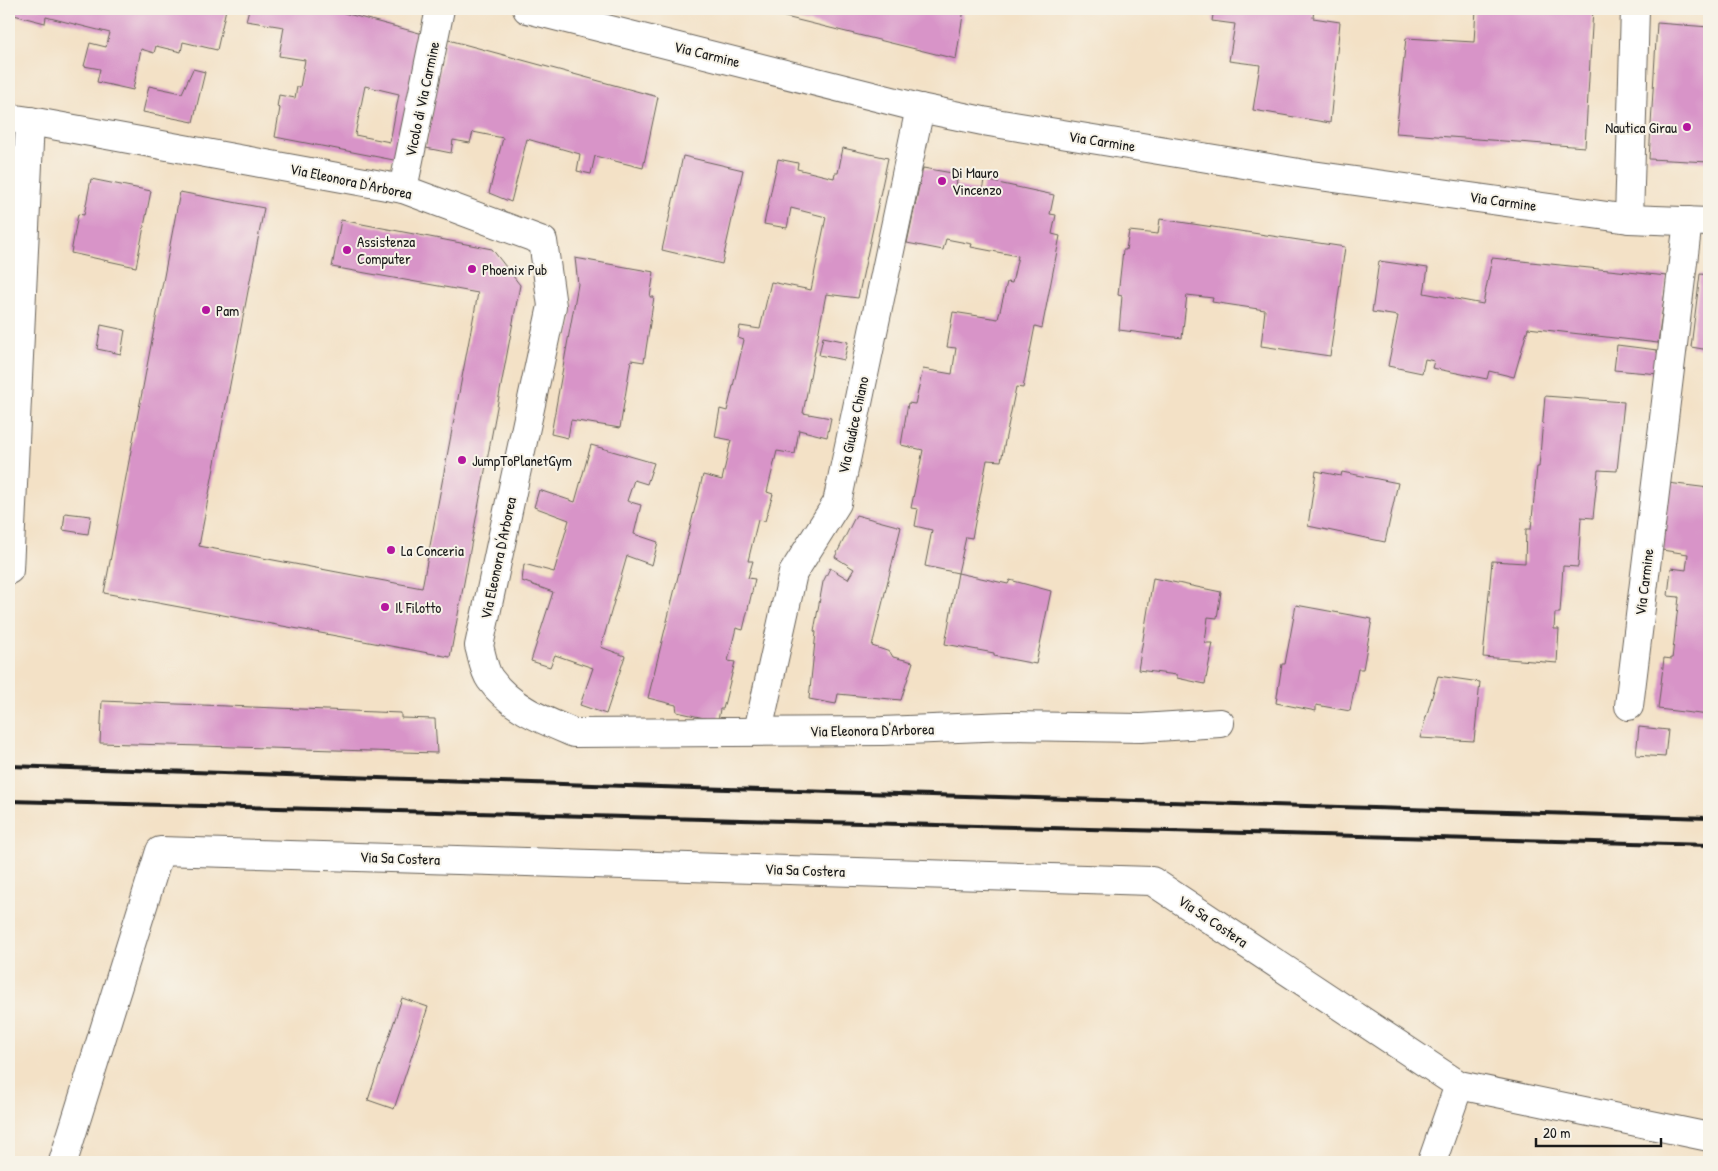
<svg xmlns="http://www.w3.org/2000/svg" width="1718" height="1171" font-family="'Patrick Hand',sans-serif">
<style>
.building{fill:#d894c8;fill-rule:evenodd}
.lines{fill:none;stroke-linecap:round;stroke-linejoin:round}
.street-casing{stroke:#676158;stroke-width:30}
.secondary-casing{stroke:#676158;stroke-width:30}
.street{stroke:#fff;stroke-width:28}
.secondary{stroke:#fff;stroke-width:28}
.rail{stroke:#1c1c1c;stroke-width:4}
.poi-dot{fill:#b5179e;stroke:#f7f3e8;stroke-width:2}
.labels{text-anchor:middle;dominant-baseline:central;stroke-width:4;stroke-linejoin:round;paint-order:stroke}
.street-label{font-size:15px;fill:#1c1c1c;stroke:#f7f3e8}
.poi-label{font-size:15px;fill:#1c1c1c;stroke:#f7f3e8;text-anchor:start}
</style>
<rect width="100%" height="100%" fill="#f7f3e8"/>
<filter id="ink" filterUnits="userSpaceOnUse"><feTurbulence type="fractalNoise" baseFrequency=".02" numOctaves="2"/><feDisplacementMap in="SourceGraphic" scale="10" xChannelSelector="R" yChannelSelector="G"/><feConvolveMatrix kernelMatrix="1 2 1 2 8 2 1 2 1" color-interpolation-filters="sRGB"/></filter>
<filter id="wash" filterUnits="userSpaceOnUse"><feTurbulence type="fractalNoise" baseFrequency=".0096" numOctaves="4" result="noise"/><feDisplacementMap in="SourceGraphic" scale="20" xChannelSelector="R" yChannelSelector="G"/><feGaussianBlur stdDeviation="1.12" result="paint"/><feColorMatrix in="noise" values="0 0 0 0 0 0 0 0 0 0 0 0 0 0 0 0 0 1.4 0 .05"/><feComposite in="paint" operator="in"/></filter>
<g filter="url(#wash)">
<rect width="100%" height="100%" fill="#f3e1c6"/>
<g id="blocks">
<!-- building -->
<g class="building">
<path d="M 11,9 L 226,9 L 217,50 L 183,42 L 181,52 L 156,46 L 154,53 L 141,49 L 133,90 L 97,82 L 100,69 L 84,66 L 90,43 L 106,47 L 110,33 L 46,17 L 45,23 L 10,14 Z"/>
<path d="M 249,9 L 329,9 L 427,35 L 404,162 L 275,137 L 280,108 L 277,107 L 279,95 L 295,98 L 297,87 L 300,87 L 305,60 L 279,56 L 284,27 L 246,21 ZM 365,86 L 399,94 L 390,142 L 355,135 Z"/>
<path d="M 753,9 L 964,9 L 956,59 Z"/>
<path d="M 1214,9 L 1314,9 L 1313,18 L 1340,22 L 1330,123 L 1253,110 L 1260,65 L 1229,61 L 1235,24 L 1212,21 Z"/>
<path d="M 1476,9 L 1502,10 L 1502,9 L 1593,9 L 1585,147 L 1396,133 L 1406,38 L 1474,42 Z"/>
<path d="M 1657,23 L 1709,27 L 1709,162 L 1649,159 Z"/>
<path d="M 445,39 L 658,97 L 643,168 L 595,156 L 591,174 L 577,171 L 580,154 L 527,139 L 511,202 L 489,193 L 503,138 L 473,132 L 470,143 L 453,140 L 451,153 L 426,148 Z"/>
<path d="M 193,69 L 205,72 L 193,122 L 143,112 L 149,86 L 182,93 Z"/>
<path d="M 843,148 L 888,158 L 858,298 L 826,294 L 803,413 L 831,418 L 827,437 L 799,430 L 795,454 L 777,451 L 767,492 L 773,494 L 765,521 L 758,520 L 748,561 L 753,561 L 748,578 L 755,579 L 743,630 L 736,628 L 728,661 L 735,662 L 723,709 L 720,709 L 718,721 L 677,712 L 676,705 L 648,698 L 703,475 L 722,480 L 731,440 L 715,437 L 720,409 L 727,411 L 744,340 L 738,338 L 740,326 L 760,329 L 771,282 L 811,290 L 826,217 L 791,208 L 787,228 L 764,224 L 778,159 L 798,163 L 797,169 L 834,178 L 835,173 L 838,173 Z"/>
<path d="M 683,156 L 743,170 L 722,264 L 662,250 Z"/>
<path d="M 923,168 L 958,174 L 956,186 L 982,191 L 984,180 L 1054,195 L 1050,214 L 1056,215 L 1052,234 L 1060,236 L 1042,328 L 1035,326 L 1023,388 L 1016,387 L 1001,461 L 987,460 L 972,538 L 966,537 L 958,573 L 925,566 L 932,530 L 915,526 L 918,509 L 911,508 L 923,450 L 901,445 L 908,403 L 915,404 L 923,369 L 952,374 L 956,348 L 947,347 L 953,312 L 998,319 L 1007,282 L 1012,283 L 1018,256 L 971,247 L 972,244 L 946,239 L 943,250 L 907,243 Z"/>
<path d="M 91,179 L 151,191 L 136,267 L 71,253 L 78,214 L 84,215 Z"/>
<path d="M 180,192 L 264,208 L 199,546 L 422,588 L 478,293 L 332,267 L 341,220 L 492,249 L 520,285 L 450,657 L 104,593 Z"/>
<path d="M 1160,219 L 1345,247 L 1330,356 L 1261,346 L 1265,310 L 1212,302 L 1213,298 L 1187,295 L 1182,338 L 1119,330 L 1122,296 L 1118,295 L 1123,250 L 1126,250 L 1129,231 L 1158,234 Z"/>
<path d="M 575,258 L 654,272 L 650,297 L 654,297 L 644,362 L 631,360 L 620,428 L 571,420 L 568,438 L 551,434 L 578,284 Z"/>
<path d="M 1492,258 L 1667,276 L 1658,343 L 1528,328 L 1514,377 L 1489,371 L 1487,379 L 1432,368 L 1434,361 L 1425,359 L 1422,373 L 1388,366 L 1398,316 L 1372,312 L 1379,261 L 1428,268 L 1424,293 L 1483,304 Z"/>
<path d="M 1700,274 L 1709,275 L 1709,350 L 1691,347 Z"/>
<path d="M 101,325 L 125,330 L 121,354 L 97,349 Z"/>
<path d="M 823,337 L 848,342 L 844,360 L 819,355 Z"/>
<path d="M 1617,345 L 1657,350 L 1657,353 L 1663,354 L 1659,374 L 1614,370 Z"/>
<path d="M 1545,396 L 1624,402 L 1617,471 L 1598,470 L 1593,518 L 1581,517 L 1578,567 L 1563,566 L 1560,613 L 1555,613 L 1554,629 L 1559,629 L 1557,663 L 1483,657 L 1492,561 L 1525,563 L 1526,529 L 1531,529 L 1537,467 L 1539,467 Z"/>
<path d="M 591,445 L 654,463 L 647,484 L 634,480 L 627,501 L 641,505 L 634,534 L 658,542 L 652,565 L 627,556 L 601,647 L 625,656 L 606,714 L 580,705 L 593,668 L 555,655 L 550,667 L 531,661 L 553,592 L 522,581 L 524,564 L 554,572 L 569,520 L 534,507 L 539,490 L 575,502 Z"/>
<path d="M 1316,471 L 1341,476 L 1342,472 L 1398,483 L 1385,542 L 1308,526 Z"/>
<path d="M 1668,483 L 1709,488 L 1709,715 L 1658,709 L 1664,658 L 1672,659 L 1679,597 L 1668,596 L 1671,568 L 1686,570 L 1688,554 L 1662,550 Z"/>
<path d="M 65,513 L 91,516 L 88,534 L 63,530 Z"/>
<path d="M 856,515 L 901,527 L 872,646 L 890,652 L 893,657 L 913,662 L 901,700 L 838,694 L 836,704 L 809,699 L 816,632 L 814,631 L 823,582 L 830,568 L 848,579 L 854,569 L 835,557 Z"/>
<path d="M 958,573 L 1008,584 L 1010,580 L 1051,591 L 1036,664 L 994,656 L 994,653 L 945,644 Z"/>
<path d="M 1153,578 L 1221,592 L 1217,618 L 1208,617 L 1205,643 L 1213,643 L 1205,684 L 1177,678 L 1177,675 L 1138,670 Z"/>
<path d="M 1296,605 L 1372,619 L 1363,669 L 1358,669 L 1350,711 L 1316,705 L 1316,711 L 1276,703 L 1282,664 L 1285,664 Z"/>
<path d="M 1438,676 L 1480,682 L 1474,741 L 1420,738 Z"/>
<path d="M 102,701 L 401,713 L 401,718 L 435,719 L 437,753 L 100,743 Z"/>
<path d="M 1639,727 L 1668,730 L 1665,757 L 1636,755 Z"/>
<path d="M 402,998 L 428,1007 L 394,1109 L 368,1100 Z"/>
</g>
</g>
</g>
<g filter="url(#ink)">
<use href="#blocks" fill-opacity="0" stroke="#676158" stroke-width="1"/>
<g class="lines">
<!-- street casing -->
<g class="street-casing">
<g id="street">
<path d="M 30,121 L 403,189 L 543,241 L 552,306 L 479,646 C 482,656 484,671 490,679 C 511,708 543,720 574,733 L 882,731 L 1008,726 L 1141,728 L 1220,723"/>
<path d="M 403,189 L 440,9"/>
<path d="M 1629,219 L 1635,9"/>
<path d="M 1629,706 L 1688,221"/>
<path d="M 758,731 L 793,573 L 837,503 L 920,108"/>
<path d="M 63,1162 L 160,851 L 1152,881 L 1459,1085 L 1709,1137"/>
<path d="M 1432,1162 L 1459,1085"/>
</g>
</g>
<!-- secondary casing -->
<g class="secondary-casing">
<g id="secondary">
<path d="M 527,9 L 920,108 L 983,121 L 1305,174 L 1629,219 L 1709,222"/>
<path d="M 9,118 L 30,121 L 9,570"/>
</g>
</g>
<!-- street -->
<use href="#street" class="street"/>
<!-- secondary -->
<use href="#secondary" class="secondary"/>
<!-- rail -->
<g class="rail">
<path d="M 9,766 L 593,785 L 1709,818"/>
<path d="M 9,801 L 1709,845"/>
</g>
</g>
</g>
<!-- markers -->
<g class="poi-dot">
<circle cx="1687" cy="127" r="5"/>
<circle cx="942" cy="181" r="5"/>
<circle cx="347" cy="250" r="5"/>
<circle cx="472" cy="269" r="5"/>
<circle cx="206" cy="310" r="5"/>
<circle cx="462" cy="460" r="5"/>
<circle cx="391" cy="550" r="5"/>
<circle cx="385" cy="607" r="5"/>
</g>
<g class="labels">
<!-- street labels -->
<g class="street-label">
<text transform="translate(707 54) rotate(14)">Via Carmine</text>
<text transform="translate(422 99) rotate(-78)">Vicolo di Via Carmine</text>
<text transform="translate(1102 141) rotate(9)">Via Carmine</text>
<text transform="translate(351 181) rotate(12)">Via Eleonora D'Arborea</text>
<text transform="translate(1503 201) rotate(8)">Via Carmine</text>
<text transform="translate(853 425) rotate(-78)">Via Giudice Chiano</text>
<text transform="translate(498 558) rotate(-78)">Via Eleonora D'Arborea</text>
<text transform="translate(1644 582) rotate(-83)">Via Carmine</text>
<text transform="translate(872 730) rotate(-1)">Via Eleonora D'Arborea</text>
<text transform="translate(400 858) rotate(2)">Via Sa Costera</text>
<text transform="translate(805 870) rotate(2)">Via Sa Costera</text>
<text transform="translate(1213 921) rotate(34)">Via Sa Costera</text>
</g>
<!-- poi labels -->
<g class="poi-label">
<text x="1677" y="127" text-anchor="end">Nautica Girau</text>
<text x="952" y="172">Di Mauro<tspan x="952" dy="17">Vincenzo</tspan></text>
<text x="357" y="241">Assistenza<tspan x="357" dy="17">Computer</tspan></text>
<text x="482" y="269">Phoenix Pub</text>
<text x="216" y="310">Pam</text>
<text x="472" y="460">JumpToPlanetGym</text>
<text x="401" y="550">La Conceria</text>
<text x="395" y="607">Il Filotto</text>
</g>
</g>
<!-- margin -->
<rect width="1718" height="1171" fill="none" stroke="#f7f3e8" stroke-width="30"/>
<!-- scale -->
<path d="M1536 1138v8h125v-8" fill="none" stroke="#1c1c1c" stroke-width="2.5"/>
<text x="1543" y="1138" font-size="15" fill="#1c1c1c" stroke="#f7f3e8" stroke-width="4" paint-order="stroke">20 m</text>
</svg>
